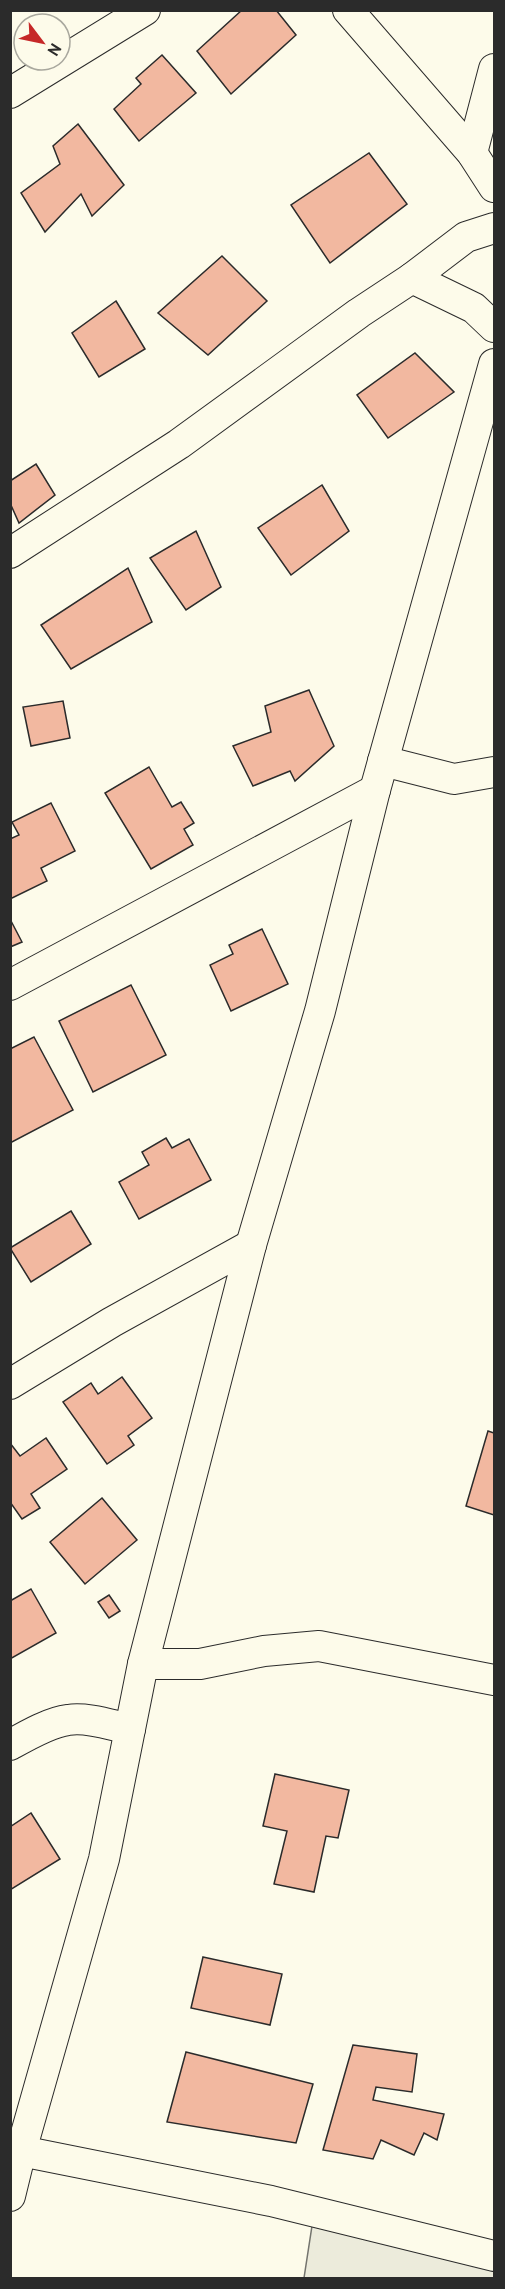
<svg xmlns="http://www.w3.org/2000/svg" width="505" height="2289" font-family="'PT Sans',sans-serif">
<style>
.green{fill:#ecebdb;stroke:#74746e;stroke-width:1.5}
.building{fill:#f2b8a0;stroke:#2b2b2b;stroke-width:1.5}
.lines{fill:none;stroke-linecap:round;stroke-linejoin:round}
.street-casing{stroke:#2b2b2b;stroke-width:32}
.street{stroke:#fdfbea;stroke-width:30}
</style>
<rect width="100%" height="100%" fill="#fdfbea"/>
<!-- green -->
<path class="green" d="M 312,2226 L 494,2270 L 494,2278 L 304,2278 Z"/>
<!-- building -->
<g class="building">
<path d="M 242,10 L 276,10 L 296,35 L 231,94 L 197,51 Z"/>
<path d="M 162,55 L 196,93 L 139,141 L 114,109 L 141,84 L 136,78 Z"/>
<path d="M 78,124 L 124,185 L 92,216 L 81,194 L 45,232 L 21,193 L 60,164 L 53,146 Z"/>
<path d="M 369,153 L 407,204 L 330,263 L 291,205 Z"/>
<path d="M 222,256 L 267,301 L 208,355 L 158,313 Z"/>
<path d="M 116,301 L 145,349 L 99,377 L 72,333 Z"/>
<path d="M 415,353 L 454,392 L 388,438 L 357,395 Z"/>
<path d="M 36,464 L 55,495 L 19,523 L 10,503 L 10,481 Z"/>
<path d="M 322,485 L 349,531 L 291,575 L 258,528 Z"/>
<path d="M 196,531 L 221,587 L 186,610 L 150,558 Z"/>
<path d="M 128,568 L 152,622 L 71,669 L 41,625 Z"/>
<path d="M 309,690 L 334,746 L 295,781 L 290,771 L 253,786 L 233,746 L 271,732 L 265,706 Z"/>
<path d="M 63,701 L 70,738 L 31,746 L 23,707 Z"/>
<path d="M 149,767 L 172,807 L 181,802 L 194,823 L 184,829 L 193,845 L 151,869 L 105,793 Z"/>
<path d="M 51,803 L 75,851 L 41,868 L 47,881 L 10,899 L 10,839 L 19,835 L 12,822 Z"/>
<path d="M 10,919 L 22,942 L 10,947 Z"/>
<path d="M 262,929 L 288,984 L 231,1011 L 210,965 L 233,954 L 229,945 Z"/>
<path d="M 131,985 L 166,1055 L 93,1092 L 59,1021 Z"/>
<path d="M 34,1037 L 73,1110 L 10,1143 L 10,1049 Z"/>
<path d="M 166,1138 L 172,1148 L 189,1139 L 211,1180 L 139,1219 L 119,1182 L 149,1165 L 142,1152 Z"/>
<path d="M 71,1211 L 91,1244 L 31,1282 L 10,1248 Z"/>
<path d="M 122,1377 L 152,1418 L 128,1436 L 134,1445 L 107,1464 L 63,1402 L 91,1383 L 98,1394 Z"/>
<path d="M 488,1431 L 494,1433 L 494,1515 L 466,1506 Z"/>
<path d="M 46,1438 L 67,1469 L 31,1494 L 40,1508 L 22,1519 L 10,1502 L 10,1443 L 20,1456 Z"/>
<path d="M 102,1498 L 137,1540 L 85,1584 L 50,1542 Z"/>
<path d="M 31,1589 L 56,1633 L 10,1659 L 10,1601 Z"/>
<path d="M 109,1595 L 120,1611 L 109,1618 L 98,1602 Z"/>
<path d="M 275,1774 L 349,1790 L 338,1838 L 326,1836 L 314,1892 L 274,1884 L 287,1831 L 263,1826 Z"/>
<path d="M 31,1813 L 60,1859 L 10,1890 L 10,1827 Z"/>
<path d="M 203,1957 L 282,1974 L 270,2025 L 191,2008 Z"/>
<path d="M 353,2045 L 417,2054 L 412,2092 L 376,2087 L 373,2100 L 444,2114 L 437,2140 L 424,2133 L 414,2155 L 381,2140 L 373,2159 L 323,2150 Z"/>
<path d="M 186,2052 L 313,2084 L 296,2143 L 167,2122 Z"/>
</g>
<g class="lines">
<!-- street casing -->
<g class="street-casing">
<g id="street">
<path d="M 348,10 L 472,153 L 494,187"/>
<path d="M 10,93 L 145,10"/>
<path d="M 472,153 L 494,69"/>
<path d="M 412,278 L 474,308 L 494,327"/>
<path d="M 10,553 L 179,444 L 359,313 L 412,278 L 466,237 L 494,228"/>
<path d="M 383,761 L 454,779 L 494,772"/>
<path d="M 10,985 L 375,790"/>
<path d="M 10,1384 L 112,1322 L 251,1245"/>
<path d="M 143,1664 L 200,1664 L 264,1651 L 319,1646 L 494,1680"/>
<path d="M 10,1745 C 26,1736 50,1722 68,1720 C 87,1717 111,1725 130,1729"/>
<path d="M 10,2154 L 21,2151 L 271,2201 L 494,2256"/>
<path d="M 10,2196 L 21,2151 L 104,1859 L 143,1664 L 251,1245 L 320,1011 L 375,790 L 494,364"/>
</g>
</g>
<!-- street -->
<use href="#street" class="street"/>
</g>
<!-- border -->
<rect width="505" height="2289" fill="none" stroke="#2b2b2b" stroke-width="24"/>
<!-- north arrow -->
<g transform="translate(42 42) rotate(122)"><circle r="28" fill="#fdfbea" stroke="#a9a89e" stroke-width="1.5"/>
<path d="M0-4.5L10 22L0 15L-10 22Z" fill="#c62828"/>
<text y="-9" font-size="16" font-weight="bold" text-anchor="middle" fill="#2b2b2b">N</text>
</g>
</svg>
